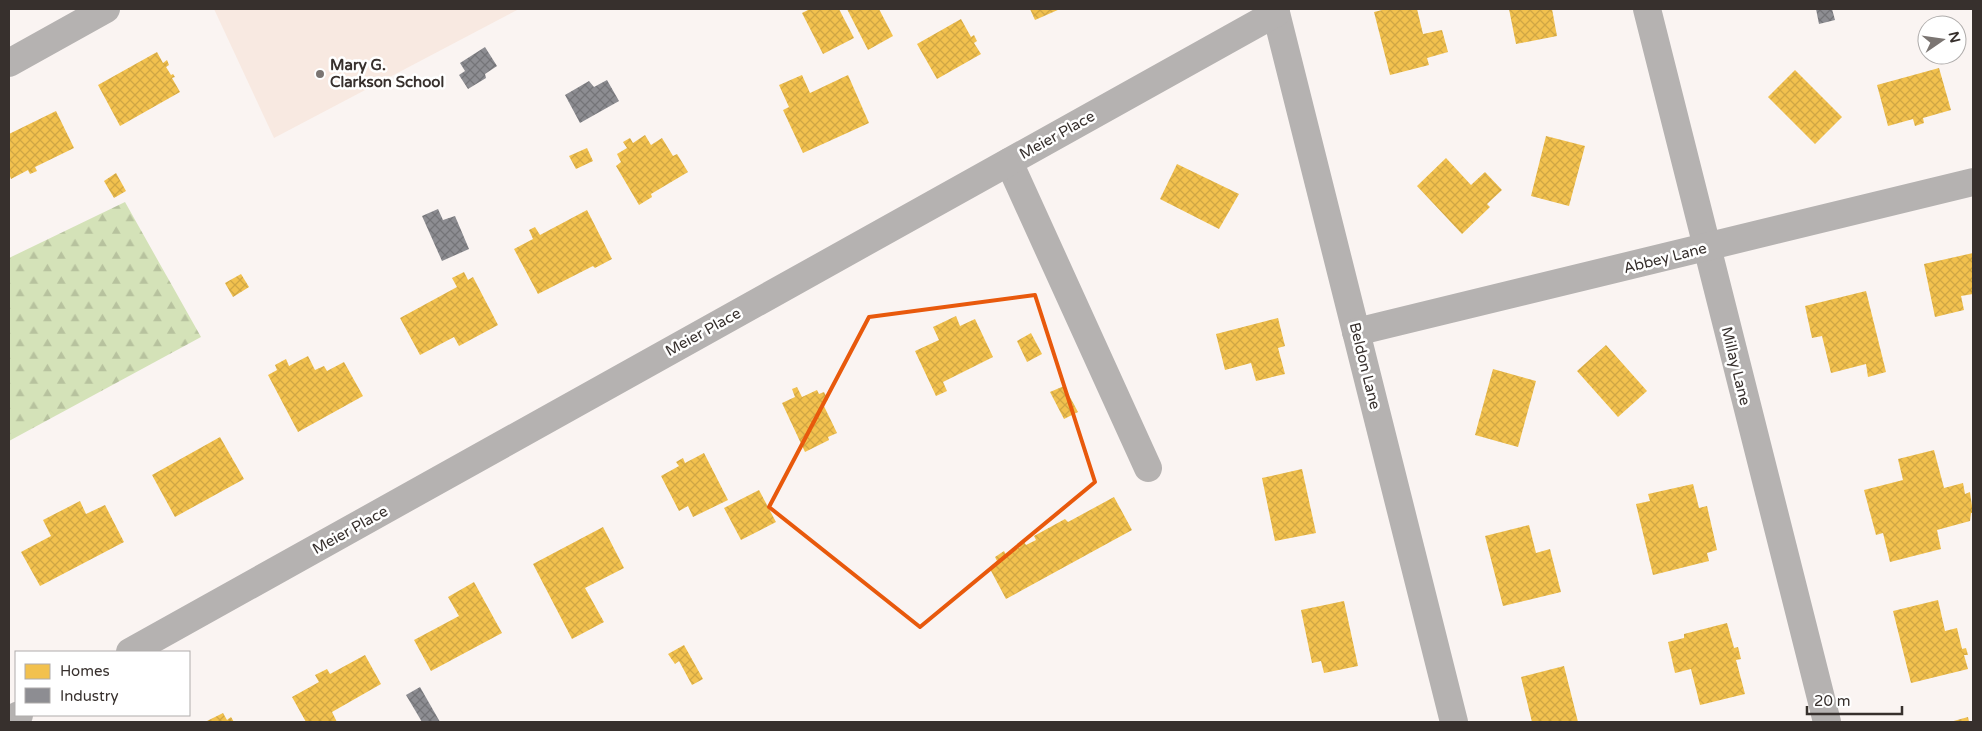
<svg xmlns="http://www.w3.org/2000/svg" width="1982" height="731" font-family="'Varela Round',sans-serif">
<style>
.education{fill:#f8e9e1}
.forest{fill:url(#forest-firs)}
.homes{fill:url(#homes-cross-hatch)}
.industry{fill:url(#industry-cross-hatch)}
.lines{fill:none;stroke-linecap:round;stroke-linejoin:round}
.minor{stroke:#b5b2b1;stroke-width:28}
.marked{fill:none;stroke:#e8590c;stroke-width:4;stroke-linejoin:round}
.poi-dot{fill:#7b7572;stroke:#fff;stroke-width:2}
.labels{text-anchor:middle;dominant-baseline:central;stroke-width:5;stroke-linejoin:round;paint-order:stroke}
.poi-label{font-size:15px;font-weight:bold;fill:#37302d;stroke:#fff;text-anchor:start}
.street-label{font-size:15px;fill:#37302d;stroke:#fff}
</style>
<defs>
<pattern id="forest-firs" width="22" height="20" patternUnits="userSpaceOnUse" patternTransform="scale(1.25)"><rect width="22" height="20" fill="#d4e2b8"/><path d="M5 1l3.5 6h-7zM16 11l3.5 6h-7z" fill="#b7c29e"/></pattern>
<pattern id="homes-cross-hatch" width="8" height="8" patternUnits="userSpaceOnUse" patternTransform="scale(1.25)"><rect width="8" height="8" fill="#f2c14e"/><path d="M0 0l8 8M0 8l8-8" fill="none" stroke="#d0a644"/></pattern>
<pattern id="industry-cross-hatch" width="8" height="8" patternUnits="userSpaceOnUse" patternTransform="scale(1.25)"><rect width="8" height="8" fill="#8d8d92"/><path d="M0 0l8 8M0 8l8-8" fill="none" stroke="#747478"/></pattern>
</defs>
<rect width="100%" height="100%" fill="#faf4f2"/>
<!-- education -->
<path class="education" d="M 214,9 L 519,9 L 274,138 Z"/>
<!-- forest -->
<path class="forest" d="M 125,202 L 201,337 L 9,441 L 9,258 Z"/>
<!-- homes -->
<g class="homes">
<path d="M 810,9 L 839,9 L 854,38 L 823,54 L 802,13 Z"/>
<path d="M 847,9 L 879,9 L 893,36 L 868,50 Z"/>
<path d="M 1030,9 L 1060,9 L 1035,20 Z"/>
<path d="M 1386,9 L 1417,9 L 1423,34 L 1442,30 L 1448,52 L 1427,58 L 1429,65 L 1390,75 L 1374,12 Z"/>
<path d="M 1509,9 L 1552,9 L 1557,36 L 1516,44 Z"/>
<path d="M 961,19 L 971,37 L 974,35 L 977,41 L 974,43 L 981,54 L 937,79 L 917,44 Z"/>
<path d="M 157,52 L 163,63 L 167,60 L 169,65 L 166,67 L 171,75 L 173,74 L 175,77 L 172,78 L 180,92 L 120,126 L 98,85 Z"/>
<path d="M 1939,68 L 1951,110 L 1923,118 L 1924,123 L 1915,126 L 1913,119 L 1888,126 L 1877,85 Z"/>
<path d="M 1795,70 L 1842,117 L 1815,144 L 1768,97 Z"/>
<path d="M 802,75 L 810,93 L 848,75 L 869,123 L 803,153 L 783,110 L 789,107 L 779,85 Z"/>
<path d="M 56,111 L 74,148 L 35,167 L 37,171 L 30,174 L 28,170 L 11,179 L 9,174 L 9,134 Z"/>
<path d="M 645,135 L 651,145 L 662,138 L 673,156 L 677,154 L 688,172 L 651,194 L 652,197 L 639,205 L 616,166 L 621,162 L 617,154 L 627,148 L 623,142 L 630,138 L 633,143 Z"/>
<path d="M 1546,136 L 1585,146 L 1569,206 L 1531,196 Z"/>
<path d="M 587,148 L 593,161 L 576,169 L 569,156 Z"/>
<path d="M 1446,158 L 1471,185 L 1485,172 L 1502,190 L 1487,204 L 1490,207 L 1462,234 L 1417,186 Z"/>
<path d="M 1177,164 L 1239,194 L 1219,229 L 1160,199 Z"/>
<path d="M 116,173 L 126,191 L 114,198 L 104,181 Z"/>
<path d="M 587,210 L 612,259 L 595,268 L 593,266 L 538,294 L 514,249 L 533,239 L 529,230 L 535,227 L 540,235 Z"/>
<path d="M 1973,253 L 1973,294 L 1961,296 L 1964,310 L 1935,317 L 1924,264 Z"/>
<path d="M 464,272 L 468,280 L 473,277 L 498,325 L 459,346 L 454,337 L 420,355 L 400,318 L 457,287 L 452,278 Z"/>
<path d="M 241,274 L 249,287 L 233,297 L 225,283 Z"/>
<path d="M 1866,291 L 1886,372 L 1868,377 L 1866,364 L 1831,373 L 1822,336 L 1812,338 L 1805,306 Z"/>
<path d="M 956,316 L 960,326 L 975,319 L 993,357 L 943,382 L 947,391 L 936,396 L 915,351 L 939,340 L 933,327 Z"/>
<path d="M 1278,318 L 1285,346 L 1278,348 L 1285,374 L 1256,381 L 1251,363 L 1225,370 L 1216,334 Z"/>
<path d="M 1031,333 L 1042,354 L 1027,362 L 1017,341 Z"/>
<path d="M 1606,345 L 1647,391 L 1618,417 L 1577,371 Z"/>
<path d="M 308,356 L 315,370 L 324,366 L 327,371 L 344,362 L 363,396 L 298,432 L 268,375 L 277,370 L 275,365 L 286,359 L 289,366 Z"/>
<path d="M 1493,369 L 1536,381 L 1518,447 L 1475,435 Z"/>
<path d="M 1064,386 L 1078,412 L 1064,419 L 1050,392 Z"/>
<path d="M 797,387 L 802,397 L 817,390 L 819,394 L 824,392 L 828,400 L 822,402 L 837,433 L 828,437 L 829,440 L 805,452 L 782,403 L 795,397 L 792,389 Z"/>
<path d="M 220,437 L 244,479 L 175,517 L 152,475 Z"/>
<path d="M 1934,450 L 1944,488 L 1963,483 L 1965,494 L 1970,492 L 1973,513 L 1971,513 L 1970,521 L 1937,530 L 1941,549 L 1890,562 L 1883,533 L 1876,535 L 1864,490 L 1903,480 L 1898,459 Z"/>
<path d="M 704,453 L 728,500 L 693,517 L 688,506 L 679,511 L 661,476 L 679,466 L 676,462 L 683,458 L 685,463 Z"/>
<path d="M 1302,469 L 1316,533 L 1275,541 L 1262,478 Z"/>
<path d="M 1693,484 L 1699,508 L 1707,506 L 1717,550 L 1707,553 L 1709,561 L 1653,575 L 1636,504 L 1650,501 L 1648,494 Z"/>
<path d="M 759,490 L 776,522 L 741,540 L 724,508 Z"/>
<path d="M 1114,497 L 1132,530 L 1006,599 L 990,569 L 997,561 L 995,557 L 1004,551 L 1006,555 L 1020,547 L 1020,543 L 1024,542 L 1026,545 L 1036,540 L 1034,536 L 1065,519 L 1068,522 Z"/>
<path d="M 80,501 L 86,514 L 105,505 L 124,542 L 40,586 L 21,552 L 51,536 L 43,520 Z"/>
<path d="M 1529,525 L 1536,553 L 1550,549 L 1561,592 L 1503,606 L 1485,536 Z"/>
<path d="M 603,527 L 624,568 L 585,588 L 604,622 L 572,639 L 533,564 Z"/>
<path d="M 474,582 L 502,633 L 431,671 L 414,640 L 459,616 L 448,597 Z"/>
<path d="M 1938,600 L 1945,631 L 1957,628 L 1962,649 L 1966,648 L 1968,655 L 1964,655 L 1968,669 L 1911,683 L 1893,611 Z"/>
<path d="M 1344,601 L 1358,666 L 1324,673 L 1321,661 L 1312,663 L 1301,610 Z"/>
<path d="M 1727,623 L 1734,648 L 1738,647 L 1741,659 L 1736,660 L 1745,694 L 1700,705 L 1691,669 L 1675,673 L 1668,642 L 1684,638 L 1684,634 Z"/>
<path d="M 684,645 L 703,679 L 692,685 L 679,661 L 675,664 L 668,654 Z"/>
<path d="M 365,655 L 381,684 L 332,712 L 337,722 L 306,722 L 292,697 L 319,682 L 315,675 L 327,669 L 330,674 Z"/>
<path d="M 1564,666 L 1578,722 L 1532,722 L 1521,677 Z"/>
<path d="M 223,713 L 227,720 L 231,717 L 234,722 L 205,722 Z"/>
<path d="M 1968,717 L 1969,722 L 1950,722 Z"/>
</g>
<!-- industry -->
<g class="industry">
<path d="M 1816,9 L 1832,9 L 1835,20 L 1819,24 Z"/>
<path d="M 485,47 L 497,66 L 485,74 L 486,78 L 468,89 L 459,75 L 465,71 L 460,63 Z"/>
<path d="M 607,80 L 619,101 L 580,123 L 565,95 L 589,81 L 594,87 Z"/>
<path d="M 438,209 L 443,220 L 455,216 L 469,249 L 442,261 L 422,216 Z"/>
<path d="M 420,687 L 440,722 L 422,722 L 406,695 Z"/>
</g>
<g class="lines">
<!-- minor -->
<g class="minor">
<path d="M 1275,9 L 1454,722"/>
<path d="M 1647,9 L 1827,722"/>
<path d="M 9,63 L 106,9"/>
<path d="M 1009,162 L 1148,468"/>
<path d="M 1356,332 L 1973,182"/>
<path d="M 130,652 L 1276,13"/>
<path d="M 9,720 L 19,715"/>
</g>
</g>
<!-- marked area -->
<path class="marked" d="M 1035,295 L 1095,482 L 920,627 L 769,507 L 869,317 Z"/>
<!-- markers -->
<circle class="poi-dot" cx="320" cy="74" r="5"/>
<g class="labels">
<!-- poi labels -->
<g class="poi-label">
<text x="330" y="65">Mary G.<tspan x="330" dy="17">Clarkson School</tspan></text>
</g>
<!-- street labels -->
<g class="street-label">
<text transform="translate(1057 135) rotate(-29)">Meier Place</text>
<text transform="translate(1665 258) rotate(-14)">Abbey Lane</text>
<text transform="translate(703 332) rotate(-29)">Meier Place</text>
<text transform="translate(1365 366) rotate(76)">Beldon Lane</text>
<text transform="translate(1736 366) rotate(76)">Millay Lane</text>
<text transform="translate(350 530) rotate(-29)">Meier Place</text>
</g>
</g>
<!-- border -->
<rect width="1982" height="731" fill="none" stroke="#37302d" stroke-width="20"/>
<!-- legend -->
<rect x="15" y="651" width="175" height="65" fill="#ffffff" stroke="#afacab"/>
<rect x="25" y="664" width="25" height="15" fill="#f2c14e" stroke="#afacab"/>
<text x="60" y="676" font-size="15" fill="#37302d">Homes</text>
<rect x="25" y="688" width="25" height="15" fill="#8d8d92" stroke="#afacab"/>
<text x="60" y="701" font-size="15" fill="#37302d">Industry</text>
<!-- north arrow -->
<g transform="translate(1942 40) rotate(77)"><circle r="24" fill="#ffffff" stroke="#afacab"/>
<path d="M0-4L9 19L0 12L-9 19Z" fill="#7b7572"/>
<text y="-8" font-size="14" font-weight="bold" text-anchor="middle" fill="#37302d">N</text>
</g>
<!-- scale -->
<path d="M1807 706v8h95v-8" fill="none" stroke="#37302d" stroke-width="2.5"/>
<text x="1814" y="706" font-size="15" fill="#37302d" stroke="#ffffff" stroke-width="4" paint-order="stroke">20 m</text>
</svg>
